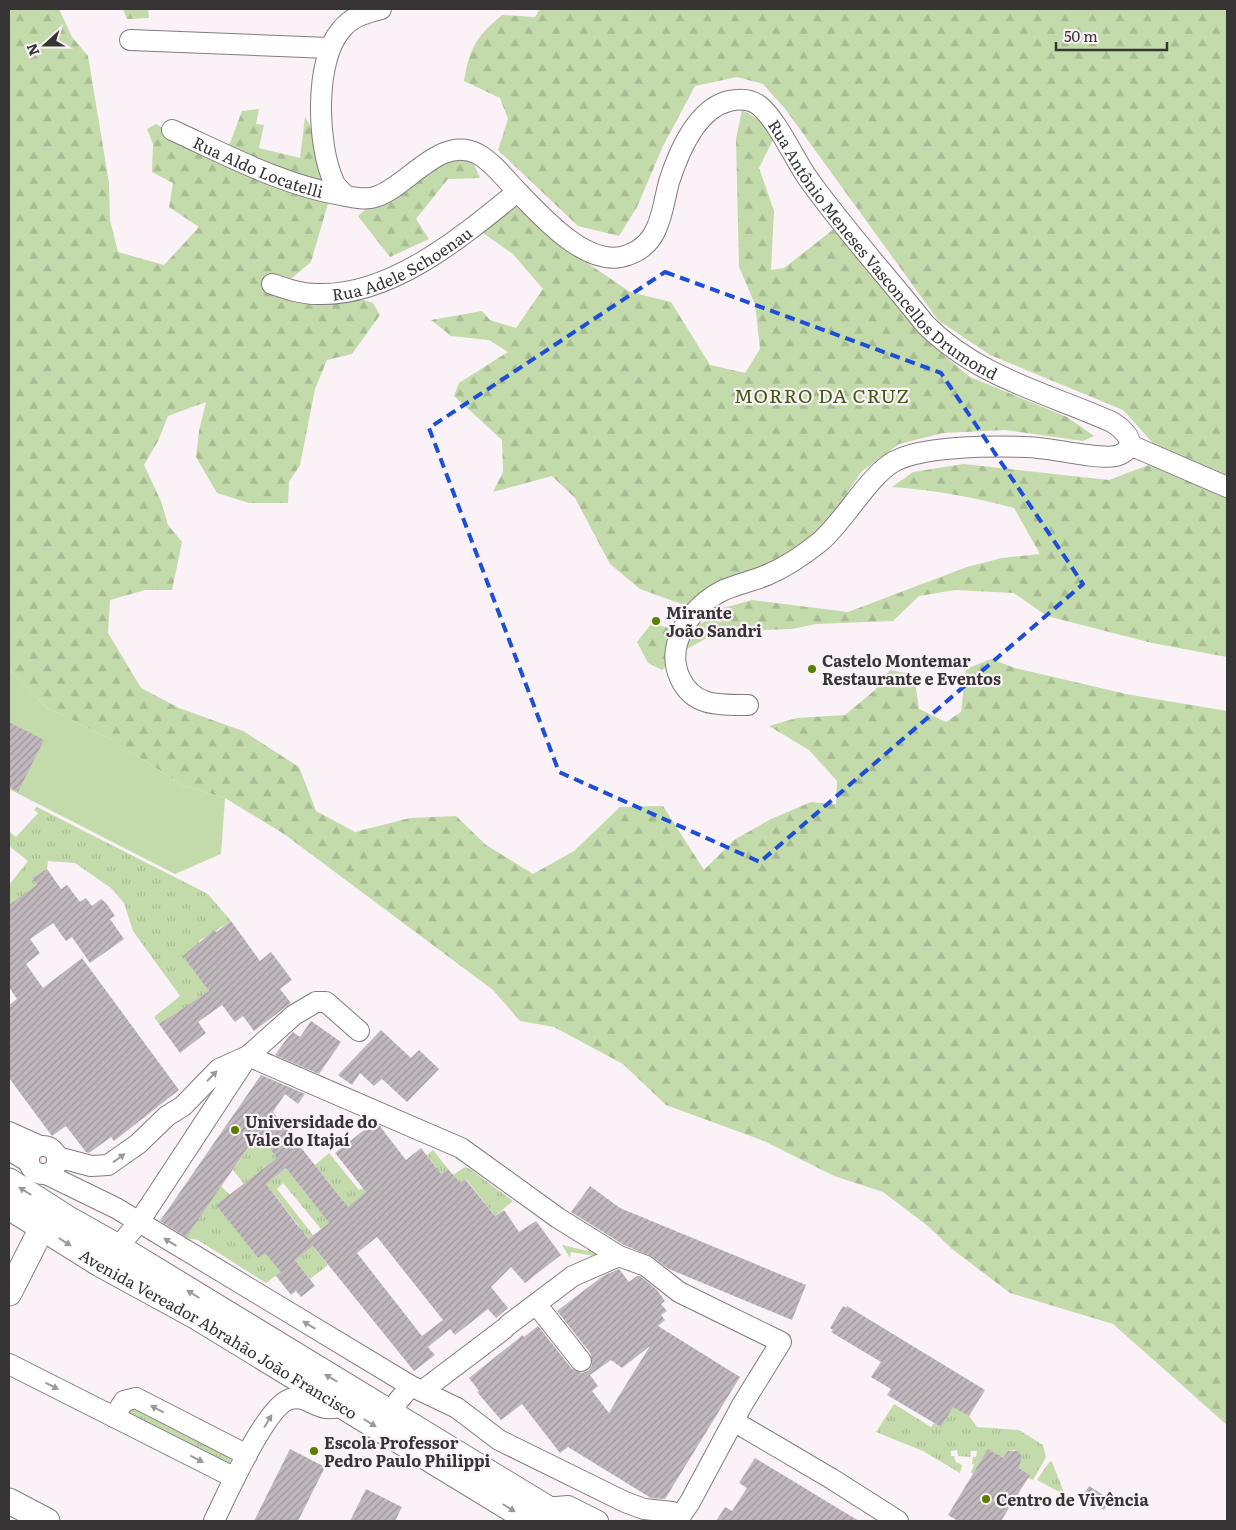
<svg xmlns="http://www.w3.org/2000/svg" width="1236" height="1530" font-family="Literata,serif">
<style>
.grass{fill:url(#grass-tufts)}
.forest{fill:url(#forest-firs)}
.pitch{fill:#c3daaa}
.building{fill:url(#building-hatch);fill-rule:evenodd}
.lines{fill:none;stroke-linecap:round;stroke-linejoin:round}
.minor-casing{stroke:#837b80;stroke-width:22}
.major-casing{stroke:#837b80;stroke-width:27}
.minor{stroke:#fff;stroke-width:20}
.major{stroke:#fff;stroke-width:25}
.oneway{fill:#9b9a9a}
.marked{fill:none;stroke:#1d4ed8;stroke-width:4;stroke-dasharray:10 6;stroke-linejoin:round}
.poi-dot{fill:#577f00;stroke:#faf2f7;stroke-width:2}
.labels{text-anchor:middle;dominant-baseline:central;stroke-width:4.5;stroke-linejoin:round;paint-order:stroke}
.street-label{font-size:16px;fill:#373436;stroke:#faf2f7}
.poi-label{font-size:16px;font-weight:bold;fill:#373436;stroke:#faf2f7;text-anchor:start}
.quarter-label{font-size:19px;letter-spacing:1px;fill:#405b15;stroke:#faf2f7}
</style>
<defs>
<pattern id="grass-tufts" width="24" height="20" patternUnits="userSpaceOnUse" patternTransform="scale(1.25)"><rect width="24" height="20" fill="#c3daaa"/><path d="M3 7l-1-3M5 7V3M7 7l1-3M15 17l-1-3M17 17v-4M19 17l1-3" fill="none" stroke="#a8bc93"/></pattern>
<pattern id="forest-firs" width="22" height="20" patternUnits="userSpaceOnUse" patternTransform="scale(1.25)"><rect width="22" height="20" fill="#c3daaa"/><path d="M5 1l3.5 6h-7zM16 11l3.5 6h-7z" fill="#a8bc93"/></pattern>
<pattern id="building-hatch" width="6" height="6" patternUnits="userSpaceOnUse" patternTransform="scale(1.25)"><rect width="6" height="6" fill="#c0b8bd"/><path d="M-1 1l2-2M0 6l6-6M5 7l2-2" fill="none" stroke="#9d969a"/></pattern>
</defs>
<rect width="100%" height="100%" fill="#faf2f7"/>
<!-- grass -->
<g class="grass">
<path d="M 37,807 L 208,894 L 231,921 L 199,941 L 209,991 L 159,1024 L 154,1017 L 180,996 L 133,931 L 124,903 L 111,888 L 75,863 L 48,861 L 47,869 L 32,878 L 37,885 L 34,909 L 46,928 L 30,939 L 9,910 L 9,885 L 28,861 L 9,846 L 9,831 L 16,837 L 38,813 L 34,810 Z"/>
<path d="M 260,1130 L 264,1141 L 282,1164 L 266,1166 L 244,1184 L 233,1170 Z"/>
<path d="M 433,1150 L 448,1169 L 441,1174 L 427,1155 Z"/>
<path d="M 329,1153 L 359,1190 L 363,1188 L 366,1192 L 346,1209 L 342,1199 L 315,1165 Z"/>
<path d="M 465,1167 L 470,1169 L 513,1201 L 495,1216 L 466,1179 L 453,1188 L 453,1175 Z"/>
<path d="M 286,1168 L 329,1223 L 321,1229 L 283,1183 L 277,1189 L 313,1235 L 295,1250 L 299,1226 L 266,1184 Z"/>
<path d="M 221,1186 L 230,1195 L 217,1206 L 258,1258 L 272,1247 L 281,1272 L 266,1283 L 198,1240 L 185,1238 Z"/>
<path d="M 590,1241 L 600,1257 L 571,1252 L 570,1258 L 562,1245 L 588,1251 Z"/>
<path d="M 313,1246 L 328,1265 L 310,1279 L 295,1260 Z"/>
<path d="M 927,1391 L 969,1416 L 977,1427 L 1019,1430 L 1043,1445 L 1046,1457 L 1033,1480 L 1028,1478 L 1029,1474 L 1019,1468 L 1022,1457 L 1015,1450 L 1008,1451 L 1003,1458 L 973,1474 L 971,1472 L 974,1465 L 972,1464 L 973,1457 L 976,1457 L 977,1451 L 971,1451 L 970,1457 L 958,1456 L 957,1450 L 951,1451 L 951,1456 L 954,1456 L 956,1462 L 962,1465 L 960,1473 L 923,1451 L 876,1432 L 894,1404 L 931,1427 L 934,1423 L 941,1427 L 949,1413 Z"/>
<path d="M 127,1404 L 232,1457 L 229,1464 L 127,1414 Z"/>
<path d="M 1050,1461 L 1052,1462 L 1065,1495 L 1037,1480 Z"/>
</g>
<!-- forest -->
<g class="forest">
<path d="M 9,9 L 59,9 L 72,37 L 88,56 L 109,183 L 110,220 L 118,252 L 164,265 L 199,227 L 169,207 L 173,183 L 152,172 L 153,144 L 147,129 L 156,124 L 216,160 L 230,143 L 242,111 L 259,109 L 256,124 L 264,125 L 259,148 L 300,158 L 305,117 L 310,125 L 329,200 L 311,262 L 280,288 L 281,299 L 354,297 L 373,303 L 380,315 L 352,354 L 327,360 L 315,389 L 300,465 L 289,482 L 288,503 L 249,503 L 217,493 L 196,457 L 199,431 L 206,402 L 168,416 L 158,441 L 144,465 L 161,501 L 168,525 L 182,542 L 172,590 L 145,590 L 110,600 L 108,633 L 141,688 L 179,708 L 243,731 L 299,767 L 316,811 L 355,832 L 410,818 L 456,816 L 486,845 L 533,874 L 574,851 L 620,807 L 663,806 L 704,870 L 734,840 L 771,819 L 811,802 L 836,804 L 837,781 L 809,750 L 769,726 L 797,718 L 845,715 L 875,690 L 890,670 L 914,675 L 919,709 L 946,722 L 961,712 L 966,669 L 991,659 L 1015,668 L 1126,694 L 1227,711 L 1227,1425 L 1113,1324 L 1010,1293 L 952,1249 L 929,1227 L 883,1192 L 834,1176 L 764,1141 L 666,1105 L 623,1064 L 554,1027 L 520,1021 L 493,990 L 284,834 L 225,798 L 182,785 L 114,741 L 46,707 L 9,669 Z"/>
<path d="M 123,9 L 148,9 L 149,18 L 127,19 Z"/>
<path d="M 540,9 L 1227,9 L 1227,657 L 1152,643 L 1047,616 L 1014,593 L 955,590 L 919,596 L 893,621 L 816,624 L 792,629 L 762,630 L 707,638 L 685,650 L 662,670 L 648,663 L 637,642 L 652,623 L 669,628 L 702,623 L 723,608 L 752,600 L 848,612 L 967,567 L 1002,558 L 1040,554 L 1014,508 C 973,497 934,490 892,487 L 913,472 L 964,464 L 1109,480 L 1154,463 L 1152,442 L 1123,410 L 990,355 L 938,320 L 786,110 L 763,84 L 737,77 L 695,86 L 663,146 L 637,207 L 619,236 L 578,226 L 498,150 L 508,119 L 500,98 L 464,81 C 470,47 476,37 502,15 L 535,17 Z"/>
<path d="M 742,110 L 764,122 L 773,140 L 759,168 L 774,211 L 771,270 L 784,268 L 839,225 L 927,341 L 970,377 L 1067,417 L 1094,436 L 1083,441 L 1005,430 L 943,433 L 899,444 L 861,472 L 827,524 L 787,559 L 687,606 L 640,589 L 610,564 L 575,498 L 552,476 L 493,492 L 503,472 L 502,440 L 454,396 L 459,383 L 508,352 L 489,340 L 451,336 L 431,320 L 482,311 L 490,320 L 516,328 L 543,289 L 513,254 L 483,233 L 509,201 L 573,253 L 630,292 L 671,302 L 710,365 L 745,373 L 760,349 L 755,304 L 739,267 L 736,139 Z"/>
<path d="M 448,156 L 472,160 L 480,178 L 448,179 L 416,219 L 429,239 L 390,257 L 358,216 L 374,202 Z"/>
</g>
<!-- pitch -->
<path class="pitch" d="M 9,669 L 46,707 L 114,741 L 182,785 L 225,798 L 221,854 L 175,874 L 9,789 Z"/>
<!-- building -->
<g class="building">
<path d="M 9,722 L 44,740 L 18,792 L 9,787 Z"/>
<path d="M 47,869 L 61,889 L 67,885 L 80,902 L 86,898 L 92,906 L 101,899 L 106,903 L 115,916 L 110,919 L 124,939 L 90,963 L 72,937 L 66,941 L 53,923 L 30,939 L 40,953 L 26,964 L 43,988 L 82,958 L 179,1090 L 114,1141 L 111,1137 L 89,1153 L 86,1152 L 66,1126 L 52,1136 L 9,1078 L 9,1005 L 17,999 L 9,987 L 9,905 L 37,885 L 32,878 Z"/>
<path d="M 231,921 L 260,961 L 271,952 L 292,980 L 280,989 L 291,1003 L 254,1031 L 243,1016 L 235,1022 L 222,1005 L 198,1022 L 206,1033 L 180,1053 L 159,1024 L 209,991 L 183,956 L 214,930 L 216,932 Z"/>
<path d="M 311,1021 L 341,1042 L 319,1074 L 275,1055 L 288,1037 L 293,1032 L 300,1037 Z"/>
<path d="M 381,1030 L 411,1058 L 419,1050 L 439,1069 L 407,1102 L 382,1079 L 374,1086 L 360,1073 L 352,1085 L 338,1075 Z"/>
<path d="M 261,1075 L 305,1094 L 298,1104 L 285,1094 L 273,1112 L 348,1207 L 366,1192 L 335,1153 L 373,1123 L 379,1125 L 406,1160 L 421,1148 L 441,1174 L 448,1169 L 460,1183 L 465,1179 L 495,1216 L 504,1210 L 519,1232 L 536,1221 L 561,1255 L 525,1283 L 511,1267 L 491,1287 L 508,1308 L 496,1318 L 488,1309 L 455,1335 L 450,1329 L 428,1347 L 435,1355 L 414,1371 L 313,1246 L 295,1260 L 315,1286 L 301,1297 L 296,1291 L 291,1295 L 276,1276 L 281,1272 L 265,1253 L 258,1258 L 216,1205 L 277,1158 L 258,1133 L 186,1237 L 160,1221 ZM 286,1168 L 329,1223 L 308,1239 L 266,1184 ZM 377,1237 L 443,1320 L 422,1336 L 357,1253 Z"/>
<path d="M 590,1186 L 620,1208 L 806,1285 L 792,1320 L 669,1269 L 653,1257 L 624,1245 L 571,1212 Z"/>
<path d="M 619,1269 L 629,1282 L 637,1276 L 640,1276 L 657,1290 L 665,1301 L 661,1304 L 667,1311 L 661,1315 L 665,1320 L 658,1326 L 740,1377 L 665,1499 L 651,1498 L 568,1447 L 560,1453 L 522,1404 L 501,1420 L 477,1392 L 479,1391 L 469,1378 L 518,1339 L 522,1335 L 524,1337 L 538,1326 L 572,1369 L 582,1373 L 588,1371 L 592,1365 L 591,1354 L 557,1311 L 603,1276 ZM 650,1346 L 617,1399 L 609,1413 L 592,1391 L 598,1386 L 590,1375 L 611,1360 L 622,1368 Z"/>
<path d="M 843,1306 L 846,1308 L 847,1306 L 985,1390 L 969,1416 L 953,1407 L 941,1427 L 887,1395 L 891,1389 L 871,1377 L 881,1362 L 831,1332 L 833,1330 L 830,1328 Z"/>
<path d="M 290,1449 L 325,1467 L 298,1521 L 254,1521 Z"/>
<path d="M 988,1449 L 1003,1458 L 1008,1451 L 1018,1451 L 1022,1457 L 1019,1468 L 1030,1475 L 1001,1521 L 958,1521 L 948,1515 Z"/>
<path d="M 755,1458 L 859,1521 L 716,1521 L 725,1507 L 732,1511 L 747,1488 L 739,1483 Z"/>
<path d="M 1089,1486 L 1111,1500 L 1104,1510 L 1082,1497 Z"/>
<path d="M 366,1489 L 402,1507 L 395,1521 L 350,1521 Z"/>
</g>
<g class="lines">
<!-- minor casing -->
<g class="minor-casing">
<g id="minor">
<path id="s1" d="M 381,9 C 365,13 351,17 341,30 C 314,61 317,146 334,182 C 336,187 342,192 346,196 C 356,198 366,200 375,197 C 408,187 440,134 478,154 C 494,163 505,179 518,192 C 543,218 589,270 628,255 C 642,250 652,240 657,227 C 663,213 665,197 669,182 C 678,154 696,109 729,101 C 738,99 749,99 757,104 C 775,116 794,158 807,177 C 843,228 886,275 925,324 C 977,377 1047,393 1112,422 C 1120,427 1133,437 1129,448 C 1125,452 1121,455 1116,456 C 1095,460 1050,447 1026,447 C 992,446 924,446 895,461 C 870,474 845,520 821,541 C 805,554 786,567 767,575 C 753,581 738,584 724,590 C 692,605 664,644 680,678 C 693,707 720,705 748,705"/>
<path d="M 130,40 L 329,48"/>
<path id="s2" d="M 172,130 C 229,156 284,186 346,196"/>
<path id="s3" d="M 272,284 C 287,289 301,294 317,294 C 391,297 463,236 517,192"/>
<path d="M 1130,445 L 1227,487"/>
<path d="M 9,1132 L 40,1146"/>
<circle cx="43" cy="1160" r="14"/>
<path d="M 9,1150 L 29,1162"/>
<path d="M 57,1157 L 91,1166 L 108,1165 L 138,1144 L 167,1116 L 183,1106 L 219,1069 L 248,1056 L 461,1148 L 558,1218 L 619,1256 L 646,1266 L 679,1292 L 781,1342 L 742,1405 L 690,1502 L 677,1521"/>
<path d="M 46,1174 L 116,1208 L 411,1386 L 457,1408 L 499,1440 L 625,1502 L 644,1509 L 672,1512 L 675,1521"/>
<path d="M 118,1247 L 139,1222 L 248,1056 L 294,1015 L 316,1002 L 326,1002 L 359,1031"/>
<path d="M 536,1304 L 581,1361"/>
<path d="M 508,1325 L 573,1276 L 619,1256"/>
<path d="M 9,1364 L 235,1478"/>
<path d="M 422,1391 L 504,1329"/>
<path d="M 392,1414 L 398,1401 L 411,1386"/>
<path d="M 114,1417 L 124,1401 L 136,1398 L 247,1455"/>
<path d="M 735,1422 L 832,1479 L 898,1521"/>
<path d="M 545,1508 L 568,1506 L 598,1521"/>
<path d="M 214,1521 C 226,1496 266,1406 290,1399 C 305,1395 312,1406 326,1408 C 332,1409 338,1407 345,1407"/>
</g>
</g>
<!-- major casing -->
<g class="major-casing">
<g id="major">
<path d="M 9,1181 L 70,1220 L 118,1247 L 568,1521"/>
<path id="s4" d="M 9,1207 L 100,1264 L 197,1317 L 531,1521"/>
<path d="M 9,1293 L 42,1228 L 52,1214"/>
<path d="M 9,1501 L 47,1521"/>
</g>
</g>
<!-- minor -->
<use href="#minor" class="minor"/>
<!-- major -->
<use href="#major" class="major"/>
</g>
<!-- one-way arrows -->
<defs><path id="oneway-solid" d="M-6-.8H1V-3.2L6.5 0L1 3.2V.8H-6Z" transform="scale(1.25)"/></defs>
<g class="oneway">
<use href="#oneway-solid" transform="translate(212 1076) rotate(-46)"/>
<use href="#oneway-solid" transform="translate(119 1158) rotate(-36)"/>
<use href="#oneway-solid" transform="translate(25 1191) rotate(-148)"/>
<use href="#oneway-solid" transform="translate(65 1242) rotate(32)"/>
<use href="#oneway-solid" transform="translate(170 1242) rotate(-149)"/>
<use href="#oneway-solid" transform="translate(193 1294) rotate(-148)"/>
<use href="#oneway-solid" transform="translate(309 1325) rotate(-149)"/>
<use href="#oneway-solid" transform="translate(331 1378) rotate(-150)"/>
<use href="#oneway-solid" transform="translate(52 1386) rotate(27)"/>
<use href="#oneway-solid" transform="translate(157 1409) rotate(-153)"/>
<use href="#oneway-solid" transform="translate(268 1421) rotate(-59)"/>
<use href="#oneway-solid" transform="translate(370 1423) rotate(32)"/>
<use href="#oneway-solid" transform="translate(197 1459) rotate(27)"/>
<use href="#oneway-solid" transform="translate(509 1508) rotate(32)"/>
</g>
<!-- marked area -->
<path class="marked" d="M 665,272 L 941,373 L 1083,584 L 760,862 L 559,772 L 429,428 Z"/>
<!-- markers -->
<g class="poi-dot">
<circle cx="656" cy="621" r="5"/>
<circle cx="812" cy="669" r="5"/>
<circle cx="235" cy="1130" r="5"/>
<circle cx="314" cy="1451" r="5"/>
<circle cx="986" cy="1499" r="5"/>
</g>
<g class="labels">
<!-- street labels -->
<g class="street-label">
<text stroke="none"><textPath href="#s2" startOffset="94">Rua Aldo Locatelli</textPath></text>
<text stroke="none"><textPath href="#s1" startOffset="974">Rua Antônio Meneses Vasconcellos Drumond</textPath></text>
<text stroke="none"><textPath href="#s3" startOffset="138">Rua Adele Schoenau</textPath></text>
<text stroke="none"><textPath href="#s4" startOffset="245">Avenida Vereador Abrahão João Francisco</textPath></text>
</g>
<!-- poi labels -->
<g class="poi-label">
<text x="666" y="612">Mirante<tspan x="666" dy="18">João Sandri</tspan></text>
<text x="822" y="660">Castelo Montemar<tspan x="822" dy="18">Restaurante e Eventos</tspan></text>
<text x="245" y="1121">Universidade do<tspan x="245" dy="18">Vale do Itajaí</tspan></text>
<text x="324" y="1442">Escola Professor<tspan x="324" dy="18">Pedro Paulo Philippi</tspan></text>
<text x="996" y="1499">Centro de Vivência</text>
</g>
<!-- quarter labels -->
<g class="quarter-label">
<text x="822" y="395">MORRO DA CRUZ</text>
</g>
</g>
<!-- border -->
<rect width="1236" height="1530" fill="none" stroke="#373436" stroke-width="20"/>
<!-- north arrow -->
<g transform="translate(45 45) rotate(249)" stroke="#faf2f7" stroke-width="4" paint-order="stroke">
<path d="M0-4L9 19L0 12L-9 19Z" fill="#373436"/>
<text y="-8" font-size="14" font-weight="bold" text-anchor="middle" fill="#373436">N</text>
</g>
<!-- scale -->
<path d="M1056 42v8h111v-8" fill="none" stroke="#373436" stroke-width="2.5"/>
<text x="1064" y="42" font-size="15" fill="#373436" stroke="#faf2f7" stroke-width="4" paint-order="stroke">50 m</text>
</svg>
